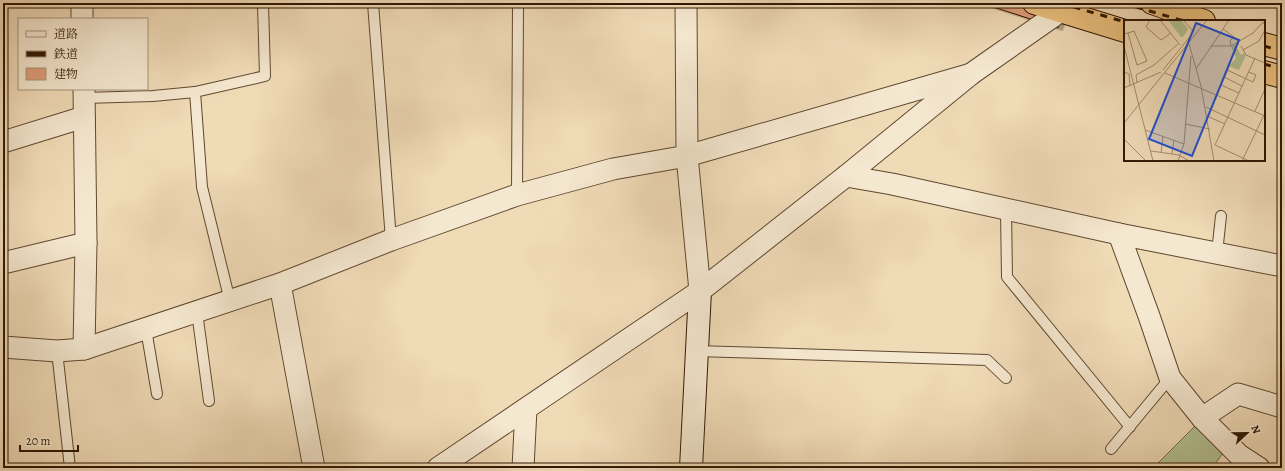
<svg xmlns="http://www.w3.org/2000/svg" width="1285" height="471" font-family="Alegreya,'Noto Serif JP',serif">
<style>
.green{fill:#b3c193;stroke:#726c4b}
.building{fill:#df9c79;stroke:#301703;filter:url(#shadow)}
.lines{fill:none;stroke-linecap:round;stroke-linejoin:round}
.lane-casing{stroke:#604830;stroke-width:12}
.street-casing{stroke:#604830;stroke-width:23}
.secondary-casing{stroke:#301703;stroke-width:24}
.highway-casing{stroke:#301703;stroke-width:24}
.lane{stroke:#f5e8d0;stroke-width:10}
.street{stroke:#f5e8d0;stroke-width:21}
.secondary{stroke:#f5e8d0;stroke-width:22}
.highway{stroke:#e8be7c;stroke-width:22}
.rail{stroke:#301703;stroke-width:3;stroke-dasharray:7 7;stroke-linecap:butt}
.inset-road{fill:none;stroke:#a38d6f;stroke-width:1}
.view{fill:#1d4ed8;fill-opacity:0.15;stroke:#1d4ed8;stroke-width:2}
.inset-edge{fill:none;stroke:#301703;stroke-width:2}
</style>
<defs>
<filter id="shadow"><feDropShadow dx="4.5" dy="2.5" stdDeviation="0" flood-color="#0004"/></filter>
</defs>
<rect width="100%" height="100%" fill="#f0dbb7"/>
<filter id="stains"><feTurbulence type="fractalNoise" baseFrequency=".005" numOctaves="4"/><feColorMatrix values="0 0 0 0 .2 0 0 0 0 .09 0 0 0 0 .02 0 0 0 .5 -.17"/></filter>
<radialGradient id="worn" r=".72"><stop offset=".6" stop-color="#630" stop-opacity="0"/><stop offset="1" stop-color="#630" stop-opacity=".3"/></radialGradient>
<!-- green -->
<path class="green" d="M 1198,423 L 1226,449 L 1212,468 L 1153,468 Z"/>
<!-- building -->
<path class="building" d="M 981,3 L 1067,3 L 1058,28 Z"/>
<g class="lines">
<!-- lane casing -->
<g class="lane-casing">
<g id="lane">
<path d="M 373,3 L 391,240"/>
<path d="M 195,92 L 202,187 L 230,301"/>
<path d="M 84,98 L 153,96 L 195,92 L 265,76 L 263,3"/>
<path d="M 517,195 L 518,3"/>
<path d="M 1006,210 L 1007,277 L 1130,427"/>
<path d="M 1217,253 L 1221,216"/>
<path d="M 197,312 L 209,401"/>
<path d="M 146,329 L 157,394"/>
<path d="M 57,351 L 70,468"/>
<path d="M 696,351 L 987,360 L 1006,378"/>
<path d="M 1111,449 L 1170,378"/>
</g>
</g>
<!-- street casing -->
<g class="street-casing">
<g id="street">
<path d="M 82,3 L 82,19"/>
<path d="M 686,3 L 687,156 L 700,291"/>
<path d="M 3,142 L 84,117"/>
<path d="M 846,176 L 892,184 L 1119,234 L 1282,266"/>
<path d="M 1119,234 L 1149,316 L 1170,378 L 1202,418 L 1239,455 L 1259,468"/>
<path d="M 3,263 L 86,243"/>
<path d="M 280,284 L 314,468"/>
<path d="M 3,347 L 57,351 L 84,349 L 280,284 L 391,240 L 517,195 L 613,169 L 687,156 L 971,74"/>
<path d="M 84,349 L 86,243 L 84,89"/>
<path d="M 1202,418 L 1238,394 L 1282,407"/>
<path d="M 438,468 L 700,291 L 846,176 L 971,74 L 1061,11"/>
<path d="M 523,468 L 526,409"/>
</g>
</g>
<!-- secondary casing -->
<g class="secondary-casing">
<path id="secondary" d="M 691,468 L 700,291"/>
</g>
<!-- highway casing -->
<g class="highway-casing">
<g id="highway">
<path d="M 1034,3 L 1125,31"/>
<path d="M 1152,3 L 1204,21"/>
<path d="M 1264,44 L 1282,49"/>
<path d="M 1264,72 L 1282,77"/>
</g>
</g>
<!-- lane -->
<use href="#lane" class="lane"/>
<!-- street -->
<use href="#street" class="street"/>
<!-- secondary -->
<use href="#secondary" class="secondary"/>
<!-- highway -->
<use href="#highway" class="highway"/>
<!-- rail -->
<g class="rail">
<path d="M 1060,3 L 1125,22"/>
<path d="M 1122,3 L 1184,21"/>
<path d="M 1264,46 L 1282,51"/>
<path d="M 1264,64 L 1282,69"/>
</g>
</g>
<!-- overview -->
<g transform="translate(1124 20)">
<rect width="141" height="141" fill="#f0dbb7"/>
<path d="M 44,0 L 57,0 L 64,9 L 59,17 L 57,17 ZM 111,25 L 117,35 L 120,33 L 122,35 L 115,50 L 105,46 L 112,38 L 107,26 Z" fill="#b3c193"/>
<path class="inset-road" d="M 26,0 L 22,7 L 37,20 L 47,13M 36,0 L 56,25M 59,0 L 70,12M 99,9 L 110,17 L 106,21 L 107,26M 0,14 L 4,13 L 10,11 L 23,41 L 13,45 L 4,13M 65,24 L 77,66 L 90,141M 0,26 L 29,141M 87,26 L 107,26 L 129,13 L 139,2 L 141,5M 117,26 L 122,35 L 141,43M 119,30 L 135,21 L 141,10M 105,46 L 97,65 L 115,73M 72,49 L 105,0M 39,50 L 68,14M 103,50 L 129,62 L 132,55 L 125,52M 0,52 L 5,54 L 6,66M 41,53 L 141,96M 100,57 L 118,66M 13,63 L 12,55 L 30,45 L 54,24M 0,68 L 37,52M 82,87 L 141,115M 131,91 L 141,69M 83,96 L 101,104M 0,103 L 83,0M 61,104 L 86,109M 21,110 L 60,124M 0,119 L 22,141M 91,125 L 131,38M 91,125 L 125,141M 27,131 L 55,135 L 65,141M 37,133 L 39,116M 48,134 L 50,120M 54,141 L 60,124 L 67,36M 118,141 L 140,95"/>
<path class="view" d="M 72,3 L 115,20 L 68,136 L 25,119 Z"/>
<rect width="141" height="141" class="inset-edge"/>
</g>
<!-- margin -->
<rect width="1285" height="471" fill="none" stroke="#f0dbb7" stroke-width="16"/>
<rect x="4" y="4" width="1277" height="463" fill="none" stroke="#301703" stroke-width="2"/>
<rect x="8" y="8" width="1269" height="455" fill="none" stroke="#301703"/>
<!-- legend -->
<rect x="18" y="18" width="130" height="72" fill="#f5e8d0" stroke="#a6947e"/>
<rect x="26" y="31" width="20" height="6" fill="#f5e8d0" stroke="#a6947e"/>
<text x="54" y="38" font-size="12" fill="#301703">道路</text>
<rect x="26" y="51" width="20" height="6" fill="#301703" stroke="#a6947e"/>
<text x="54" y="58" font-size="12" fill="#301703">鉄道</text>
<rect x="26" y="68" width="20" height="12" fill="#df9c79" stroke="#a6947e"/>
<text x="54" y="78" font-size="12" fill="#301703">建物</text>
<!-- north arrow -->
<g transform="translate(1247 433) rotate(68)" stroke="#f5e8d0" stroke-width="3" paint-order="stroke">
<path d="M0-3L7 15L0 10L-7 15Z" fill="#301703"/>
<text y="-6" font-size="11" font-weight="bold" text-anchor="middle" fill="#301703">N</text>
</g>
<!-- scale -->
<path d="M20 445v6h58v-6" fill="none" stroke="#301703" stroke-width="2"/>
<text x="26" y="445" font-size="12" fill="#301703" stroke="#f5e8d0" stroke-width="3" paint-order="stroke">20 m</text>
<rect width="100%" height="100%" filter="url(#stains)"/>
<rect width="100%" height="100%" fill="url(#worn)"/>
</svg>
